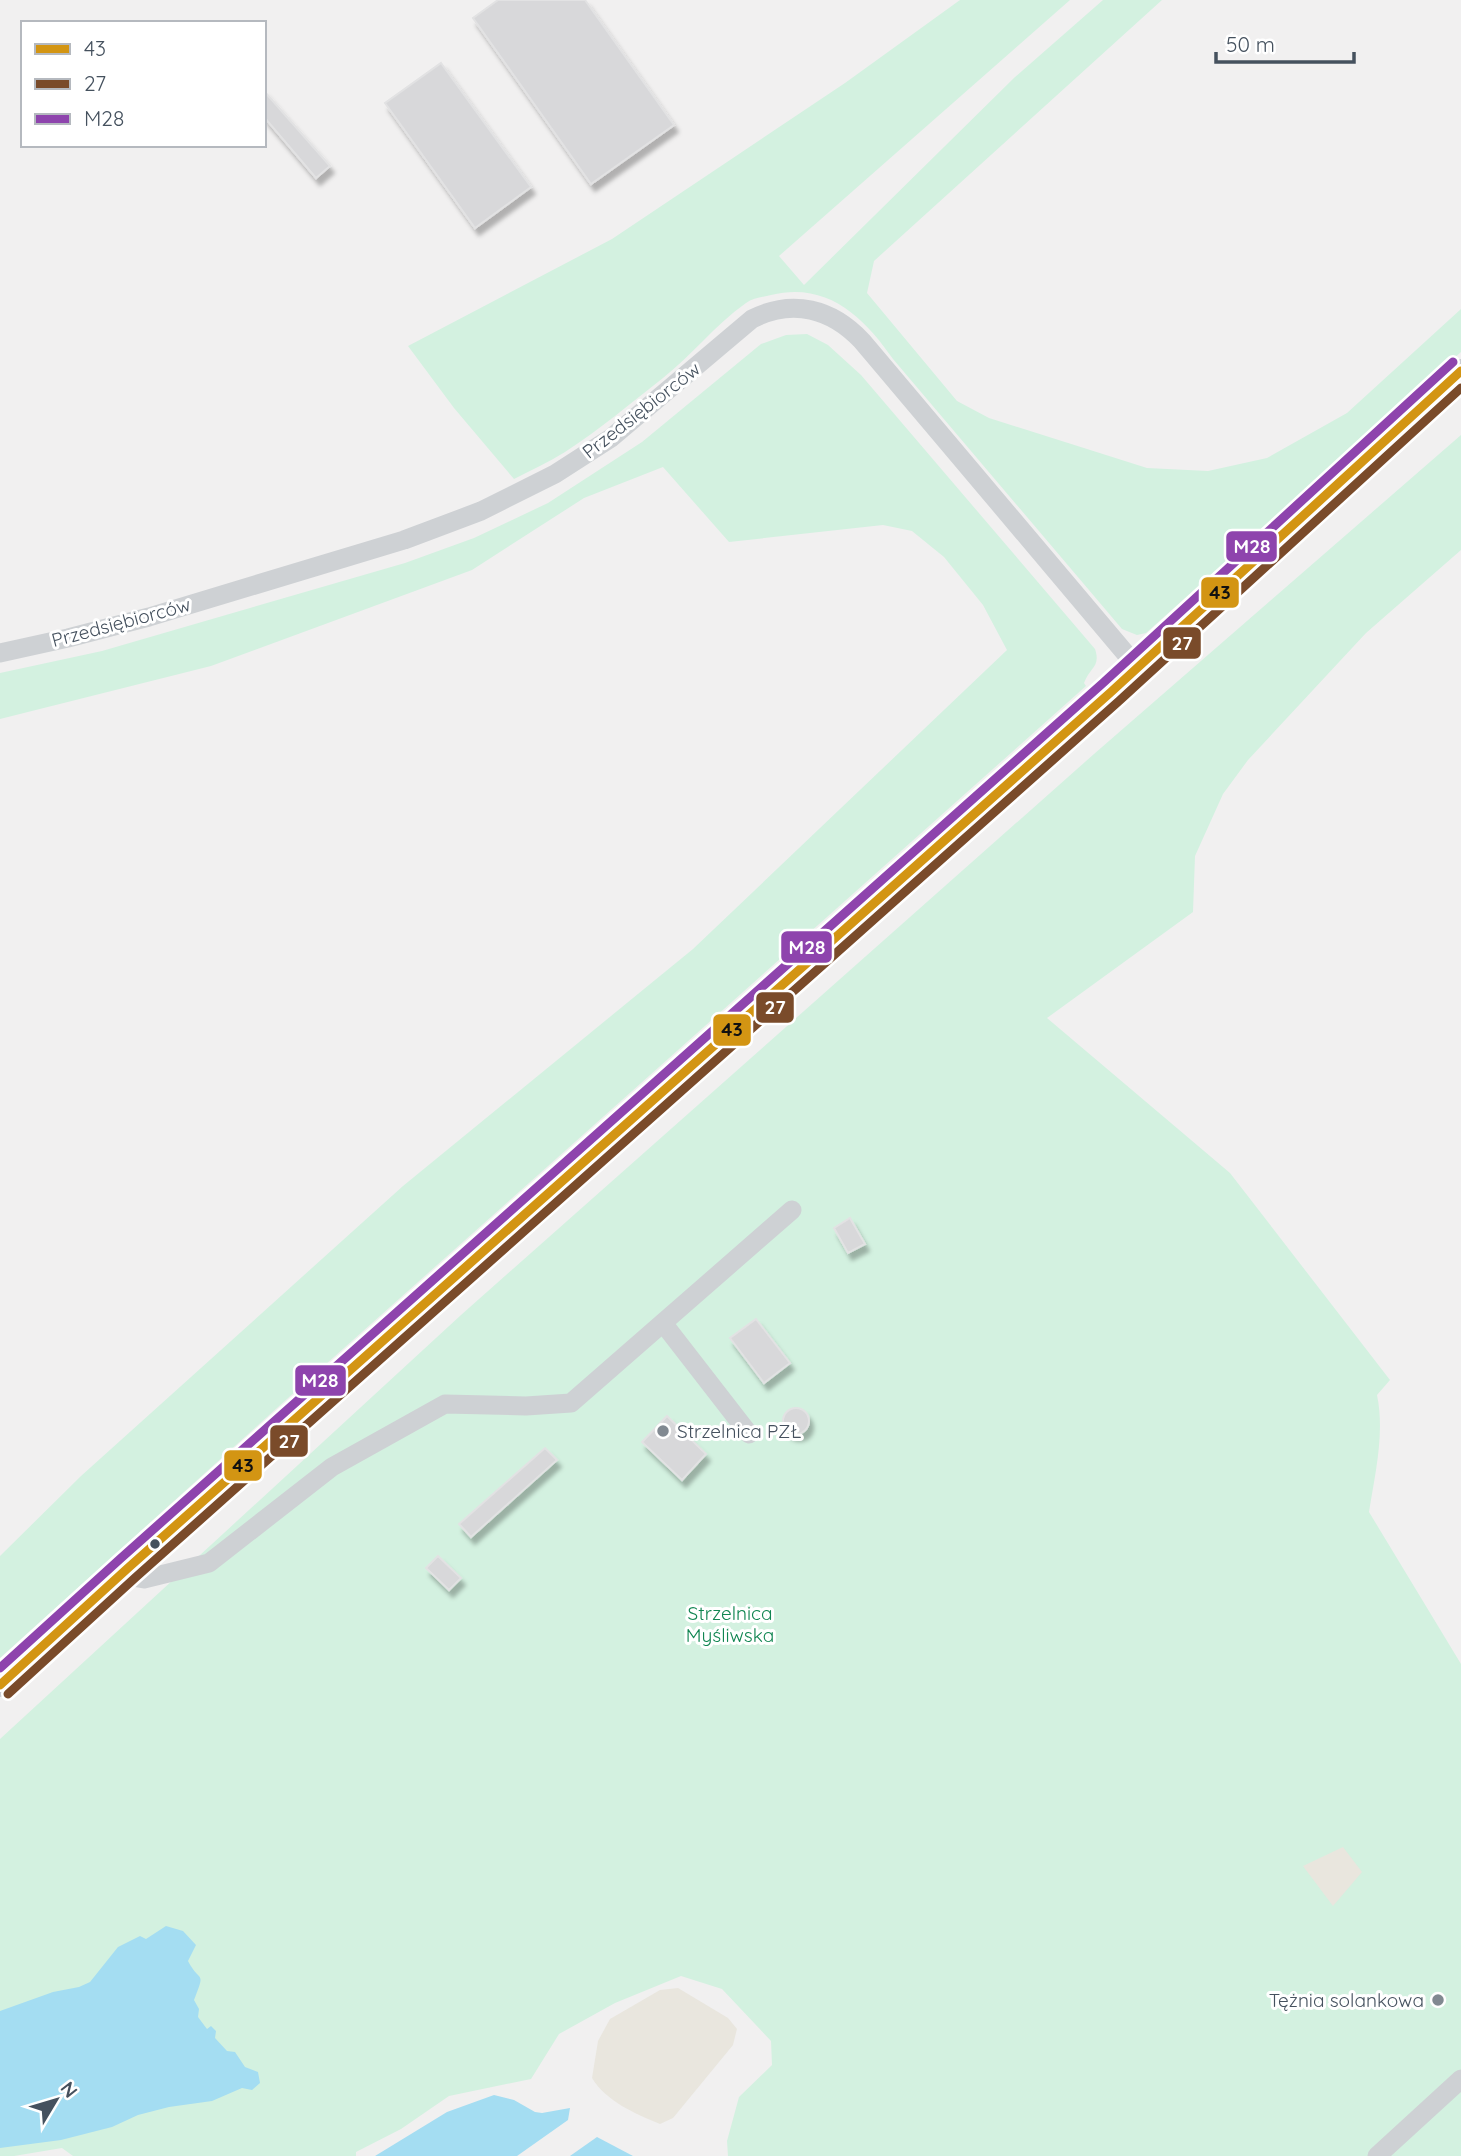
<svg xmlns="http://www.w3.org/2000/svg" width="1461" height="2156" font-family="Quicksand,sans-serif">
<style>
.green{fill:#d3f1e0}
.sand{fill:#e9e6de}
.water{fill:#a4ddf2}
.building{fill:#d8d8da;stroke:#e2e2e3;stroke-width:2;filter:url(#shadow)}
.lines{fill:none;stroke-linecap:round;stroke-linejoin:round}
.minor{stroke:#ced1d4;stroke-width:19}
.major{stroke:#c8cbd1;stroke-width:24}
.bus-1-casing{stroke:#fff;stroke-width:14}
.bus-2-casing{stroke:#fff;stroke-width:14}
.bus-3-casing{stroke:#fff;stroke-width:14}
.bus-1{stroke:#d39513;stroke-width:9}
.bus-2{stroke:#7a4b2a;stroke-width:9}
.bus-3{stroke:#8e44ad;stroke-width:9}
.poi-dot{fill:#818991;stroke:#fff;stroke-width:2.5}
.bus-dot{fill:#45515e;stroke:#fff;stroke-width:2.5}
.labels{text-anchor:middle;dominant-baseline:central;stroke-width:6;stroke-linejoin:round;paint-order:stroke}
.street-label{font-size:19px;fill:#45515e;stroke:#fff}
.poi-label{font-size:19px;fill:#45515e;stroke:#fff;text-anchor:start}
.park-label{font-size:19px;fill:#108551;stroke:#fff}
.line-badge{stroke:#fff;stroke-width:2.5}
.badge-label{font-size:19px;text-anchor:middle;font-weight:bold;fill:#fff}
.pale-badge-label{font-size:19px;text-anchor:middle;font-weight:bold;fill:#111}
</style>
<defs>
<filter id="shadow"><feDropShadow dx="4" dy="7" stdDeviation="2" flood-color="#0004"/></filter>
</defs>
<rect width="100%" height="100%" fill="#f1f0f0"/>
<!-- green -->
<g class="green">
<path d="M 960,0 L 1070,0 L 779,256 L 804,285 L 1015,77 L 1103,0 L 1162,0 L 874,261 L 867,293 L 957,401 L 989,418 L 1147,468 L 1208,471 L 1267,458 L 1347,413 L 1461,309 L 1461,352 L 1146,633 L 1137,635 L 1122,629 L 893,359 C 864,317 827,281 771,295 C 763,297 753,298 746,303 C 715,325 692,355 663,378 C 631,403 599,430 565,452 C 549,462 531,470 514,479 L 454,408 L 408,346 L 612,239 L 845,83 Z"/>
<path d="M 807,334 L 828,345 L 861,375 L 1095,649 C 1101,667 1090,667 1084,683 L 1086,686 L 297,1390 L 0,1658 L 0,1556 L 81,1476 L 403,1186 L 693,949 L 1007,650 L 983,605 L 944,557 L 912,531 L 883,525 L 729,542 L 663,467 L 584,498 L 472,570 L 211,666 L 0,719 L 0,673 L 102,651 L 405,563 L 474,538 L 548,503 L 642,442 L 761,344 L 786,335 Z"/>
<path d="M 1461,435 L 1461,550 L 1366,633 L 1248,760 L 1223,794 L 1195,856 L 1193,912 L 1047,1018 L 1230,1173 L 1390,1380 L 1377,1395 C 1385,1433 1375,1474 1369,1512 L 1461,1664 L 1461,2156 L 728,2156 L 727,2141 L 739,2097 L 772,2065 L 771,2041 L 722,1989 L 681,1976 L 615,2003 L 559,2034 L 531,2079 L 449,2096 L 401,2129 L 356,2152 L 356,2156 L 73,2156 L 62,2148 L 14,2156 L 0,2156 L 0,1739 L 461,1315 L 1094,754 Z"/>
</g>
<!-- sand -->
<g class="sand">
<path d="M 1343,1847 L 1362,1872 L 1333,1906 L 1303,1866 Z"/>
<path d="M 678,1988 L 728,2018 L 737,2029 L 733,2045 L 673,2118 L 660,2124 C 635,2114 606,2101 592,2078 L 598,2041 L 610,2019 L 660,1990 Z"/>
</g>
<!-- water -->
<g class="water">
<path d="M 166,1926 L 183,1931 L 196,1945 L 188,1961 C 200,1984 206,1969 194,2000 L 199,2009 L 198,2017 L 207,2029 L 211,2026 L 216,2031 L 215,2038 L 227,2051 L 235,2052 L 245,2067 L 258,2072 L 260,2083 L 252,2090 L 242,2088 L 212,2101 L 169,2107 L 138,2115 L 112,2127 L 61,2140 L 0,2148 L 0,2011 L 53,1992 L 79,1987 L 90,1982 L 118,1947 L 140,1936 L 146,1939 Z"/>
<path d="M 494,2095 L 514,2100 L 535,2112 L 542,2113 L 570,2108 L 568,2120 L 517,2156 L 375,2156 L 447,2112 Z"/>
<path d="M 597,2137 L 633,2156 L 570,2156 Z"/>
</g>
<!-- building -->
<g class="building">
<path d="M 498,0 L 585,0 L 674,125 L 591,184 L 473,18 Z"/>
<path d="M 441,63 L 531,187 L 475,228 L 385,103 Z"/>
<path d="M 264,91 L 330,166 L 316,178 L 264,117 Z"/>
<path d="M 850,1218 L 865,1244 L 848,1253 L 834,1228 Z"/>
<path d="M 756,1319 L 790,1363 L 764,1383 L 730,1338 Z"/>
<circle cx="796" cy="1421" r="13"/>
<path d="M 667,1416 L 706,1454 L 682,1480 L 642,1442 Z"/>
<path d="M 545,1448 L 557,1460 L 471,1537 L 459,1524 Z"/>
<path d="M 438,1556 L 461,1578 L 449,1590 L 426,1568 Z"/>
</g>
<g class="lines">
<!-- minor -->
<g class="minor">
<path d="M 0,653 L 68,638 L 149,617 L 404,540 L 481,511 L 555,474 L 611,438 L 752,319 C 793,298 832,309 862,341 L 1137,667"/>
<path d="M 663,1323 L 749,1434"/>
<path d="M 120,1575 L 144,1579 L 209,1563 L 332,1467 L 445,1404 L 526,1406 L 571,1403 L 792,1210"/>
<path d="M 1377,2156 L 1461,2079"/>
</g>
<!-- major -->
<path class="major" d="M 0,1685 L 128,1568 L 1111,692 L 1461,371"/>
<!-- bus-1 casing -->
<g class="bus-1-casing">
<path id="bus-1" d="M 0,1685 L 128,1568 L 1111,692 L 1461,371"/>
</g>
<!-- bus-2 casing -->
<g class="bus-2-casing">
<path id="bus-2" d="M 8,1694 L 136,1577 L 1119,701 L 1461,388"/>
</g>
<!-- bus-3 casing -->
<g class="bus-3-casing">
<path id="bus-3" d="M 0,1668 L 120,1559 L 1103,683 L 1453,362"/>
</g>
<!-- bus-1 -->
<use href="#bus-1" class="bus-1"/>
<!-- bus-2 -->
<use href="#bus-2" class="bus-2"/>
<!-- bus-3 -->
<use href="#bus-3" class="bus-3"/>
</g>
<!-- markers -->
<g class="poi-dot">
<circle cx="663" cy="1431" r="7"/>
<circle cx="1438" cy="2000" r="7"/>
</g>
<circle class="bus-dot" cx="155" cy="1544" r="6"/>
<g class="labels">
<!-- street labels -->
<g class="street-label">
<text transform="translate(641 410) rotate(-38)">Przedsiębiorców</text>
<text transform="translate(121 622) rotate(-15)">Przedsiębiorców</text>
</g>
<!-- poi labels -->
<g class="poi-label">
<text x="677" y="1431">Strzelnica PZŁ</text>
<text x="1424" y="2000" text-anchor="end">Tężnia solankowa</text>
</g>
<!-- park labels -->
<g class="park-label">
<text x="730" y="1613">Strzelnica<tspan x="730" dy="22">Myśliwska</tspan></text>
</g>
</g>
<g class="line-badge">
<rect x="1225" y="530" width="53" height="33" rx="7" fill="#8e44ad"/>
<rect x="1200" y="576" width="40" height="33" rx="7" fill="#d39513"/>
<rect x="1162" y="626" width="40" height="34" rx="7" fill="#7a4b2a"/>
<rect x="780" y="930" width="53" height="34" rx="7" fill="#8e44ad"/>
<rect x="755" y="991" width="40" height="33" rx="7" fill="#7a4b2a"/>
<rect x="712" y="1013" width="40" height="34" rx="7" fill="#d39513"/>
<rect x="294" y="1364" width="53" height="33" rx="7" fill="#8e44ad"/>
<rect x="269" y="1424" width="40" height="34" rx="7" fill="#7a4b2a"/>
<rect x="223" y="1449" width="40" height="33" rx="7" fill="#d39513"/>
</g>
<g class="badge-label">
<text x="1252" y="553">M28</text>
<text x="1182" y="650">27</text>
<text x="807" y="954">M28</text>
<text x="775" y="1014">27</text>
<text x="320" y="1387">M28</text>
<text x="289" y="1448">27</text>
</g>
<g class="pale-badge-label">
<text x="1220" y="599">43</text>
<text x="732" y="1036">43</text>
<text x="243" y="1472">43</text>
</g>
<!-- legend -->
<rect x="21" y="21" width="245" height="126" fill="#ffffff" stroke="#b5b9bf" stroke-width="2"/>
<rect x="35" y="44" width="35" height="10" fill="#d39513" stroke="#b5b9bf" stroke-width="2"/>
<text x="84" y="56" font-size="21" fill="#45515e">43</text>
<rect x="35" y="79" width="35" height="10" fill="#7a4b2a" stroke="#b5b9bf" stroke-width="2"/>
<text x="84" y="91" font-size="21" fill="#45515e">27</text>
<rect x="35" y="114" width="35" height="10" fill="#8e44ad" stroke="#b5b9bf" stroke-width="2"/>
<text x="84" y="126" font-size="21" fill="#45515e">M28</text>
<!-- north arrow -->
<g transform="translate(56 2100) rotate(52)" stroke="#ffffff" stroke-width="5" paint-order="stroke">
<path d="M0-5L12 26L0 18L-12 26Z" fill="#45515e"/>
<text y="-10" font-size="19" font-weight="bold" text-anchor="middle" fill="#45515e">N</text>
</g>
<!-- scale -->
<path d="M1216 52v10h138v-10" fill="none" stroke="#45515e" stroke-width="3.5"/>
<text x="1226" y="52" font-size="21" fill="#45515e" stroke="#ffffff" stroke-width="5" paint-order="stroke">50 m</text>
</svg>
